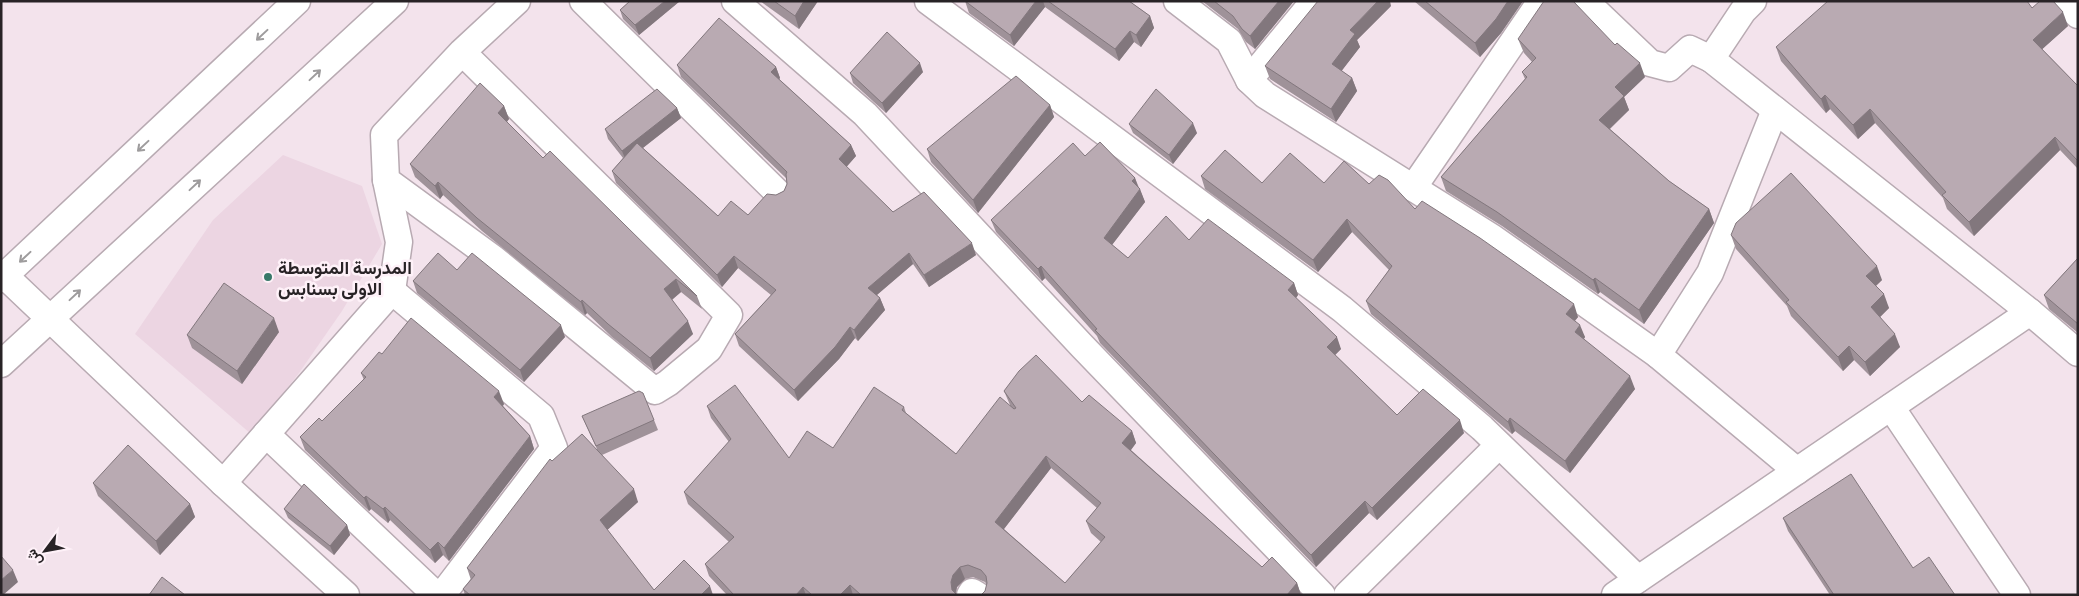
<svg xmlns="http://www.w3.org/2000/svg" width="2079" height="596" font-family="Manrope,Vazirmatn,sans-serif">
<style>
.built{fill:#ecd5e2}
.lines{fill:none;stroke-linecap:round;stroke-linejoin:round}
.street-casing{stroke:#b8aab2;stroke-width:29}
.street{stroke:#fff;stroke-width:26}
.wall{fill:#9f9299;fill-rule:evenodd}
.shaded-wall{fill:#82777d}
.building{fill:#b9aab2;stroke:#82777d;fill-rule:evenodd}
.oneway{stroke:#9e9c9d}
.poi-dot{fill:#387969;stroke:#fef1f8;stroke-width:2}
.labels{text-anchor:middle;dominant-baseline:central;stroke-width:5;stroke-linejoin:round;paint-order:stroke}
.poi-label{font-size:18px;font-weight:bold;fill:#282326;stroke:#fef1f8;text-anchor:start}
</style>
<rect width="100%" height="100%" fill="#f3e3ec"/>
<!-- built -->
<path class="built" d="M 283,155 L 362,186 L 382,244 L 342,311 L 299,373 L 251,434 L 135,334 L 213,220 Z"/>
<g class="lines">
<!-- street casing -->
<g class="street-casing">
<g id="street">
<path d="M 583,1 L 777,192"/>
<path d="M 735,1 L 865,114 L 1082,346 L 1322,595"/>
<path d="M 928,1 L 1342,309 L 1482,428 L 1638,579"/>
<path d="M 1177,1 L 1229,41 L 1249,80 L 1265,95 L 1493,238 L 1658,355 L 1797,471"/>
<path d="M 1585,1 L 1650,63 L 1669,68 L 1690,49 L 1711,59"/>
<path d="M 1753,1 L 1743,11 L 1711,59 L 2030,312 L 2078,353"/>
<path d="M 2064,1 L 2078,15"/>
<path d="M 462,52 L 729,315 L 709,349 L 668,383 L 655,391 L 494,259 L 386,180 L 384,135 L 462,52 L 517,1"/>
<path d="M 1249,80 L 1314,1"/>
<path d="M 1413,188 L 1541,1"/>
<path d="M 5,276 L 223,483 L 346,595"/>
<path d="M 1,279 L 297,1"/>
<path d="M 392,291 L 541,416 L 554,448 L 442,595"/>
<path d="M 1658,355 L 1710,273 L 1775,110"/>
<path d="M 1,364 L 395,1"/>
<path d="M 1891,407 L 2017,595"/>
<path d="M 266,434 L 436,595"/>
<path d="M 223,483 L 392,291 L 399,242 L 386,180"/>
<path d="M 970,595 L 972,592 L 977,595"/>
<path d="M 1347,595 L 1499,445"/>
<path d="M 1615,595 L 2030,312"/>
</g>
</g>
<!-- street -->
<use href="#street" class="street"/>
</g>
<!-- wall -->
<g class="wall">
<path d="M 630,1 L 680,1 L 639,35 L 623,19 L 620,10 Z"/>
<path d="M 760,1 L 818,1 L 799,29 Z"/>
<path d="M 965,1 L 1129,1 L 1150,16 L 1154,28 L 1141,47 L 1134,42 L 1119,61 L 1045,7 L 1014,46 L 969,13 Z"/>
<path d="M 1202,1 L 1294,1 L 1255,49 L 1246,42 L 1238,29 Z"/>
<path d="M 1414,1 L 1523,1 L 1501,33 L 1480,57 Z"/>
<path d="M 1391,6 L 1357,40 L 1360,47 L 1341,71 L 1352,78 L 1357,91 L 1336,122 L 1270,79 L 1265,66 Z"/>
<path d="M 2032,8 L 2068,26 L 2042,49 L 2078,86 L 2078,169 L 2060,150 L 1974,236 L 1947,209 L 1943,198 L 1875,123 L 1858,139 L 1830,109 L 1826,113 L 1781,61 L 1776,47 Z"/>
<path d="M 1518,39 L 1645,77 L 1624,97 L 1629,110 L 1610,129 L 1669,181 L 1709,209 L 1714,223 L 1644,324 L 1600,292 L 1598,294 L 1502,226 L 1446,191 L 1441,177 L 1525,79 L 1522,72 L 1532,62 L 1524,53 Z"/>
<path d="M 677,65 L 776,67 L 780,78 L 779,79 L 851,145 L 856,156 L 846,167 L 893,212 L 976,255 L 929,287 L 913,264 L 877,295 L 880,298 L 885,310 L 858,341 L 855,338 L 839,359 L 798,401 L 739,346 L 735,334 L 771,295 L 738,268 L 722,287 L 616,183 L 612,171 L 623,158 L 608,139 L 605,129 L 677,108 L 681,118 L 643,148 L 718,216 L 748,215 L 776,195 L 784,191 L 787,184 L 787,179 L 681,77 Z"/>
<path d="M 923,72 L 886,113 L 853,83 L 850,73 Z"/>
<path d="M 1050,105 L 1054,117 L 978,213 L 931,162 L 927,149 Z"/>
<path d="M 504,106 L 509,119 L 507,122 L 543,158 L 697,296 L 702,309 L 681,292 L 672,300 L 693,334 L 654,371 L 612,337 L 587,313 L 585,315 L 482,231 L 443,195 L 440,199 L 415,177 L 410,164 Z"/>
<path d="M 1129,124 L 1197,133 L 1173,164 L 1133,133 Z"/>
<path d="M 1085,156 L 1135,178 L 1145,202 L 1112,245 L 1128,258 L 1189,240 L 1294,283 L 1298,295 L 1296,298 L 1341,349 L 1335,355 L 1397,415 L 1464,433 L 1377,520 L 1369,513 L 1316,567 L 1100,343 L 1097,336 L 1045,278 L 1042,281 L 996,232 L 991,220 Z"/>
<path d="M 1201,176 L 1262,183 L 1324,183 L 1369,184 L 1415,209 L 1578,317 L 1575,321 L 1585,337 L 1584,339 L 1635,389 L 1570,473 L 1515,431 L 1512,434 L 1371,314 L 1366,301 L 1389,270 L 1352,232 L 1318,272 L 1205,189 Z"/>
<path d="M 1731,235 L 1882,280 L 1876,286 L 1889,308 L 1880,317 L 1900,347 L 1870,376 L 1854,360 L 1843,371 L 1791,316 L 1787,306 L 1736,249 Z"/>
<path d="M 2078,258 L 2078,333 L 2049,309 L 2044,295 Z"/>
<path d="M 457,270 L 565,337 L 524,382 L 417,293 L 413,281 Z"/>
<path d="M 279,332 L 242,384 L 192,348 L 187,335 Z"/>
<path d="M 382,354 L 504,404 L 503,406 L 530,436 L 534,449 L 449,561 L 443,555 L 435,563 L 390,520 L 388,523 L 371,509 L 369,511 L 305,450 L 300,437 L 322,421 L 364,380 L 361,373 Z"/>
<path d="M 1004,391 L 1082,402 L 1132,431 L 1136,443 L 1131,450 L 1262,567 L 1297,583 L 1301,595 L 981,595 L 985,591 L 987,585 L 985,582 L 973,577 L 965,579 L 957,587 L 956,593 L 957,595 L 727,595 L 709,576 L 705,564 L 729,542 L 688,504 L 684,492 L 729,442 L 711,418 L 707,406 L 789,458 L 833,448 L 904,407 L 906,413 L 956,454 L 1010,405 ZM 1051,468 L 1097,508 L 1086,521 L 1091,533 L 1101,542 L 1065,583 L 1004,529 Z"/>
<path d="M 582,416 L 654,420 L 658,430 L 602,455 L 638,502 L 607,530 L 654,590 L 713,595 L 465,595 L 463,589 L 471,580 L 467,568 L 552,461 L 597,449 Z"/>
<path d="M 93,483 L 190,504 L 195,517 L 160,555 L 98,496 Z"/>
<path d="M 284,509 L 347,525 L 350,535 L 334,555 L 288,518 Z"/>
<path d="M 1783,518 L 1913,568 L 1955,595 L 1830,595 L 1788,531 Z"/>
</g>
<!-- shaded-wall -->
<g class="shaded-wall">
<path d="M 665,1 L 680,1 L 639,35 L 635,25 Z"/>
<path d="M 804,1 L 818,1 L 799,29 L 795,16 Z"/>
<path d="M 1036,1 L 1043,1 L 1045,7 L 1014,46 L 1010,35 Z"/>
<path d="M 1279,1 L 1294,1 L 1255,49 L 1250,36 Z"/>
<path d="M 1378,1 L 1390,1 L 1391,6 L 1357,40 L 1360,47 L 1337,77 L 1332,64 L 1350,30 Z"/>
<path d="M 1508,1 L 1523,1 L 1501,33 L 1480,57 L 1475,43 Z"/>
<path d="M 2063,12 L 2068,26 L 2038,53 L 2033,40 Z"/>
<path d="M 1150,16 L 1154,28 L 1141,47 L 1136,35 Z"/>
<path d="M 1130,31 L 1134,42 L 1119,61 L 1115,49 Z"/>
<path d="M 920,63 L 923,72 L 886,113 L 882,103 Z"/>
<path d="M 1640,63 L 1645,77 L 1624,97 L 1629,110 L 1604,134 L 1599,120 L 1615,87 Z"/>
<path d="M 776,67 L 780,78 L 775,84 L 771,72 Z"/>
<path d="M 1352,78 L 1357,91 L 1336,122 L 1331,109 Z"/>
<path d="M 1825,95 L 1830,109 L 1826,113 L 1821,99 Z"/>
<path d="M 1050,105 L 1054,117 L 978,213 L 973,200 Z"/>
<path d="M 504,106 L 509,119 L 503,126 L 498,113 Z"/>
<path d="M 677,108 L 681,118 L 626,161 L 622,151 Z"/>
<path d="M 1870,109 L 1875,123 L 1858,139 L 1853,125 Z"/>
<path d="M 1193,123 L 1197,133 L 1173,164 L 1169,155 Z"/>
<path d="M 2055,137 L 2060,150 L 1974,236 L 1969,222 Z"/>
<path d="M 851,145 L 856,156 L 843,171 L 839,159 Z"/>
<path d="M 1135,178 L 1139,190 L 1132,181 Z"/>
<path d="M 438,182 L 443,195 L 440,199 L 435,186 Z"/>
<path d="M 1140,189 L 1145,202 L 1108,250 L 1104,238 Z"/>
<path d="M 1709,209 L 1714,223 L 1644,324 L 1639,310 Z"/>
<path d="M 1347,219 L 1352,232 L 1318,272 L 1313,260 Z"/>
<path d="M 972,243 L 976,255 L 929,287 L 924,275 Z"/>
<path d="M 909,253 L 913,264 L 872,299 L 868,288 Z"/>
<path d="M 734,256 L 738,268 L 722,287 L 717,275 Z"/>
<path d="M 1041,266 L 1045,278 L 1042,281 L 1038,269 Z"/>
<path d="M 1877,266 L 1882,280 L 1871,290 L 1866,276 Z"/>
<path d="M 1595,278 L 1600,292 L 1598,294 L 1593,280 Z"/>
<path d="M 676,279 L 681,292 L 669,302 L 664,289 Z"/>
<path d="M 1294,283 L 1298,295 L 1293,302 L 1288,290 Z"/>
<path d="M 1884,294 L 1889,308 L 1876,321 L 1871,307 Z"/>
<path d="M 880,298 L 885,310 L 858,341 L 854,330 Z"/>
<path d="M 582,300 L 587,313 L 585,315 L 581,302 Z"/>
<path d="M 1574,304 L 1578,317 L 1570,326 L 1566,314 Z"/>
<path d="M 274,318 L 279,332 L 242,384 L 237,371 Z"/>
<path d="M 688,321 L 693,334 L 654,371 L 650,358 Z"/>
<path d="M 561,325 L 565,337 L 524,382 L 520,370 Z"/>
<path d="M 1580,325 L 1585,337 L 1580,344 L 1575,332 Z"/>
<path d="M 850,327 L 855,338 L 839,359 L 798,401 L 794,390 Z"/>
<path d="M 1895,334 L 1900,347 L 1870,376 L 1865,362 Z"/>
<path d="M 1337,337 L 1341,349 L 1331,359 L 1327,347 Z"/>
<path d="M 1849,346 L 1854,360 L 1843,371 L 1838,357 Z"/>
<path d="M 1630,376 L 1635,389 L 1570,473 L 1565,461 Z"/>
<path d="M 499,391 L 504,404 L 499,410 L 494,397 Z"/>
<path d="M 1510,418 L 1515,431 L 1512,434 L 1508,422 Z"/>
<path d="M 1460,420 L 1464,433 L 1377,520 L 1372,508 Z"/>
<path d="M 1132,431 L 1136,443 L 1127,455 L 1122,443 Z"/>
<path d="M 530,436 L 534,449 L 449,561 L 444,548 Z"/>
<path d="M 1046,456 L 1051,468 L 1000,534 L 995,522 Z"/>
<path d="M 634,489 L 638,502 L 604,533 L 600,520 Z"/>
<path d="M 366,496 L 371,509 L 369,511 L 364,498 Z"/>
<path d="M 1365,501 L 1369,513 L 1316,567 L 1311,555 Z"/>
<path d="M 190,504 L 195,517 L 160,555 L 156,541 Z"/>
<path d="M 385,507 L 390,520 L 388,523 L 383,509 Z"/>
<path d="M 347,525 L 350,535 L 334,555 L 330,546 Z"/>
<path d="M 438,542 L 443,555 L 435,563 L 430,550 Z"/>
<path d="M 960,567 L 965,579 L 957,587 L 955,595 L 952,590 L 951,582 L 953,575 Z"/>
<path d="M 13,570 L 18,582 L 3,595 L 1,595 L 1,580 Z"/>
<path d="M 1297,583 L 1301,595 L 1287,595 Z"/>
<path d="M 850,585 L 853,595 L 840,595 Z"/>
<path d="M 710,586 L 713,595 L 701,595 Z"/>
<path d="M 803,587 L 806,595 L 796,595 Z"/>
</g>
<!-- building -->
<g class="building">
<path d="M 630,1 L 665,1 L 635,25 L 620,10 Z"/>
<path d="M 774,1 L 804,1 L 795,16 Z"/>
<path d="M 965,1 L 1036,1 L 1010,35 Z"/>
<path d="M 1048,1 L 1129,1 L 1150,16 L 1136,35 L 1130,31 L 1115,49 Z"/>
<path d="M 1214,1 L 1279,1 L 1250,36 L 1242,29 L 1233,16 Z"/>
<path d="M 1318,1 L 1378,1 L 1350,30 L 1355,34 L 1332,64 L 1352,78 L 1331,109 L 1265,66 Z"/>
<path d="M 1425,1 L 1508,1 L 1496,19 L 1475,43 Z"/>
<path d="M 1544,1 L 1573,1 L 1615,45 L 1617,43 L 1640,63 L 1615,87 L 1624,96 L 1599,120 L 1669,181 L 1709,209 L 1639,310 L 1595,278 L 1593,280 L 1497,212 L 1441,177 L 1527,77 L 1522,72 L 1536,58 L 1518,39 Z"/>
<path d="M 1828,1 L 2027,1 L 2032,8 L 2040,1 L 2053,1 L 2063,12 L 2033,40 L 2078,86 L 2078,161 L 2055,137 L 1969,222 L 1942,195 L 1946,192 L 1870,109 L 1853,125 L 1825,95 L 1821,99 L 1776,47 Z"/>
<path d="M 719,18 L 776,67 L 771,72 L 851,145 L 839,159 L 893,212 L 924,192 L 972,243 L 924,275 L 909,253 L 868,288 L 880,298 L 854,330 L 850,327 L 835,347 L 794,390 L 735,334 L 776,290 L 734,256 L 717,275 L 612,171 L 637,143 L 718,216 L 731,201 L 748,215 L 767,194 L 776,195 L 784,191 L 787,184 L 786,174 L 787,172 L 677,65 Z"/>
<path d="M 887,32 L 920,63 L 882,103 L 850,73 Z"/>
<path d="M 1016,76 L 1050,105 L 973,200 L 927,149 Z"/>
<path d="M 480,83 L 504,106 L 498,113 L 543,158 L 550,151 L 697,296 L 676,279 L 664,289 L 688,321 L 650,358 L 608,324 L 582,300 L 581,302 L 477,218 L 438,182 L 435,186 L 410,164 Z"/>
<path d="M 657,89 L 677,108 L 622,151 L 605,129 Z"/>
<path d="M 1156,89 L 1193,123 L 1169,155 L 1129,124 Z"/>
<path d="M 1100,142 L 1135,178 L 1132,181 L 1140,189 L 1104,238 L 1128,258 L 1166,216 L 1189,240 L 1208,219 L 1294,283 L 1288,290 L 1337,337 L 1327,347 L 1397,415 L 1423,389 L 1460,420 L 1372,508 L 1365,501 L 1311,555 L 1095,330 L 1097,329 L 1041,266 L 1038,269 L 991,220 L 1073,143 L 1085,156 Z"/>
<path d="M 1225,150 L 1262,183 L 1290,153 L 1324,183 L 1344,161 L 1369,184 L 1379,175 L 1388,180 L 1415,209 L 1422,201 L 1480,238 L 1574,304 L 1566,314 L 1580,325 L 1575,332 L 1630,376 L 1565,461 L 1510,418 L 1508,422 L 1366,301 L 1392,266 L 1347,219 L 1313,260 L 1201,176 Z"/>
<path d="M 1791,173 L 1877,266 L 1866,276 L 1884,294 L 1871,307 L 1895,334 L 1865,362 L 1849,346 L 1838,357 L 1786,302 L 1789,300 L 1731,235 L 1736,223 Z"/>
<path d="M 438,253 L 457,270 L 472,253 L 561,325 L 520,370 L 413,281 Z"/>
<path d="M 2078,258 L 2078,324 L 2044,295 Z"/>
<path d="M 224,283 L 274,318 L 237,371 L 187,335 Z"/>
<path d="M 411,318 L 499,391 L 494,397 L 530,436 L 444,548 L 438,542 L 430,550 L 385,507 L 383,509 L 366,496 L 364,498 L 300,437 L 319,418 L 322,421 L 366,377 L 361,373 L 379,352 L 382,354 Z"/>
<path d="M 1036,355 L 1082,402 L 1089,395 L 1132,431 L 1122,443 L 1262,567 L 1272,557 L 1297,583 L 1287,595 L 981,595 L 985,591 L 987,583 L 986,576 L 981,570 L 968,565 L 960,567 L 953,575 L 951,582 L 952,590 L 957,595 L 861,595 L 850,585 L 840,595 L 812,595 L 803,587 L 796,595 L 734,595 L 705,564 L 734,537 L 684,492 L 731,439 L 707,406 L 735,385 L 789,458 L 807,431 L 833,448 L 874,387 L 904,407 L 902,410 L 956,454 L 1000,397 L 1014,409 L 1016,408 L 1004,391 L 1019,371 ZM 1046,456 L 1101,503 L 1086,521 L 1105,537 L 1065,583 L 995,522 Z"/>
<path d="M 639,391 L 643,393 L 654,420 L 596,446 L 582,416 Z"/>
<path d="M 582,434 L 634,489 L 600,520 L 654,590 L 684,560 L 710,586 L 701,595 L 470,595 L 463,589 L 475,575 L 467,568 L 550,459 L 552,461 Z"/>
<path d="M 128,445 L 190,504 L 156,541 L 93,483 Z"/>
<path d="M 1851,474 L 1913,568 L 1929,557 L 1955,595 L 1834,595 L 1783,518 Z"/>
<path d="M 304,484 L 347,525 L 330,546 L 284,509 Z"/>
<path d="M 1,556 L 13,570 L 1,580 Z"/>
<path d="M 162,577 L 185,595 L 149,595 Z"/>
</g>
<!-- one-way arrows -->
<defs><path id="oneway-shaft" d="M-6 0H5M1.5-3L5.5 0L1.5 3" fill="none" stroke-width="1.6" stroke-linecap="round" stroke-linejoin="round" transform="scale(1.25)"/></defs>
<g class="oneway">
<use href="#oneway-shaft" transform="translate(262 35) rotate(137)"/>
<use href="#oneway-shaft" transform="translate(315 75) rotate(-43)"/>
<use href="#oneway-shaft" transform="translate(143 146) rotate(137)"/>
<use href="#oneway-shaft" transform="translate(195 185) rotate(-43)"/>
<use href="#oneway-shaft" transform="translate(25 257) rotate(137)"/>
<use href="#oneway-shaft" transform="translate(75 295) rotate(-43)"/>
</g>
<!-- markers -->
<circle class="poi-dot" cx="268" cy="277" r="5"/>
<g class="labels">
<!-- poi labels -->
<g class="poi-label">
<text x="278" y="267">المدرسة المتوسطة<tspan x="278" dy="21">الاولى بسنابس</tspan></text>
</g>
</g>
<!-- border -->
<rect width="2079" height="596" fill="none" stroke="#282326" stroke-width="5"/>
<!-- north arrow -->
<g transform="translate(45 551) rotate(238)" stroke="#fef1f8" stroke-width="4" paint-order="stroke">
<path d="M0-4L9 19L0 12L-9 19Z" fill="#282326"/>
<text y="-8" font-size="14" font-weight="bold" text-anchor="middle" fill="#282326">ش</text>
</g>
</svg>
